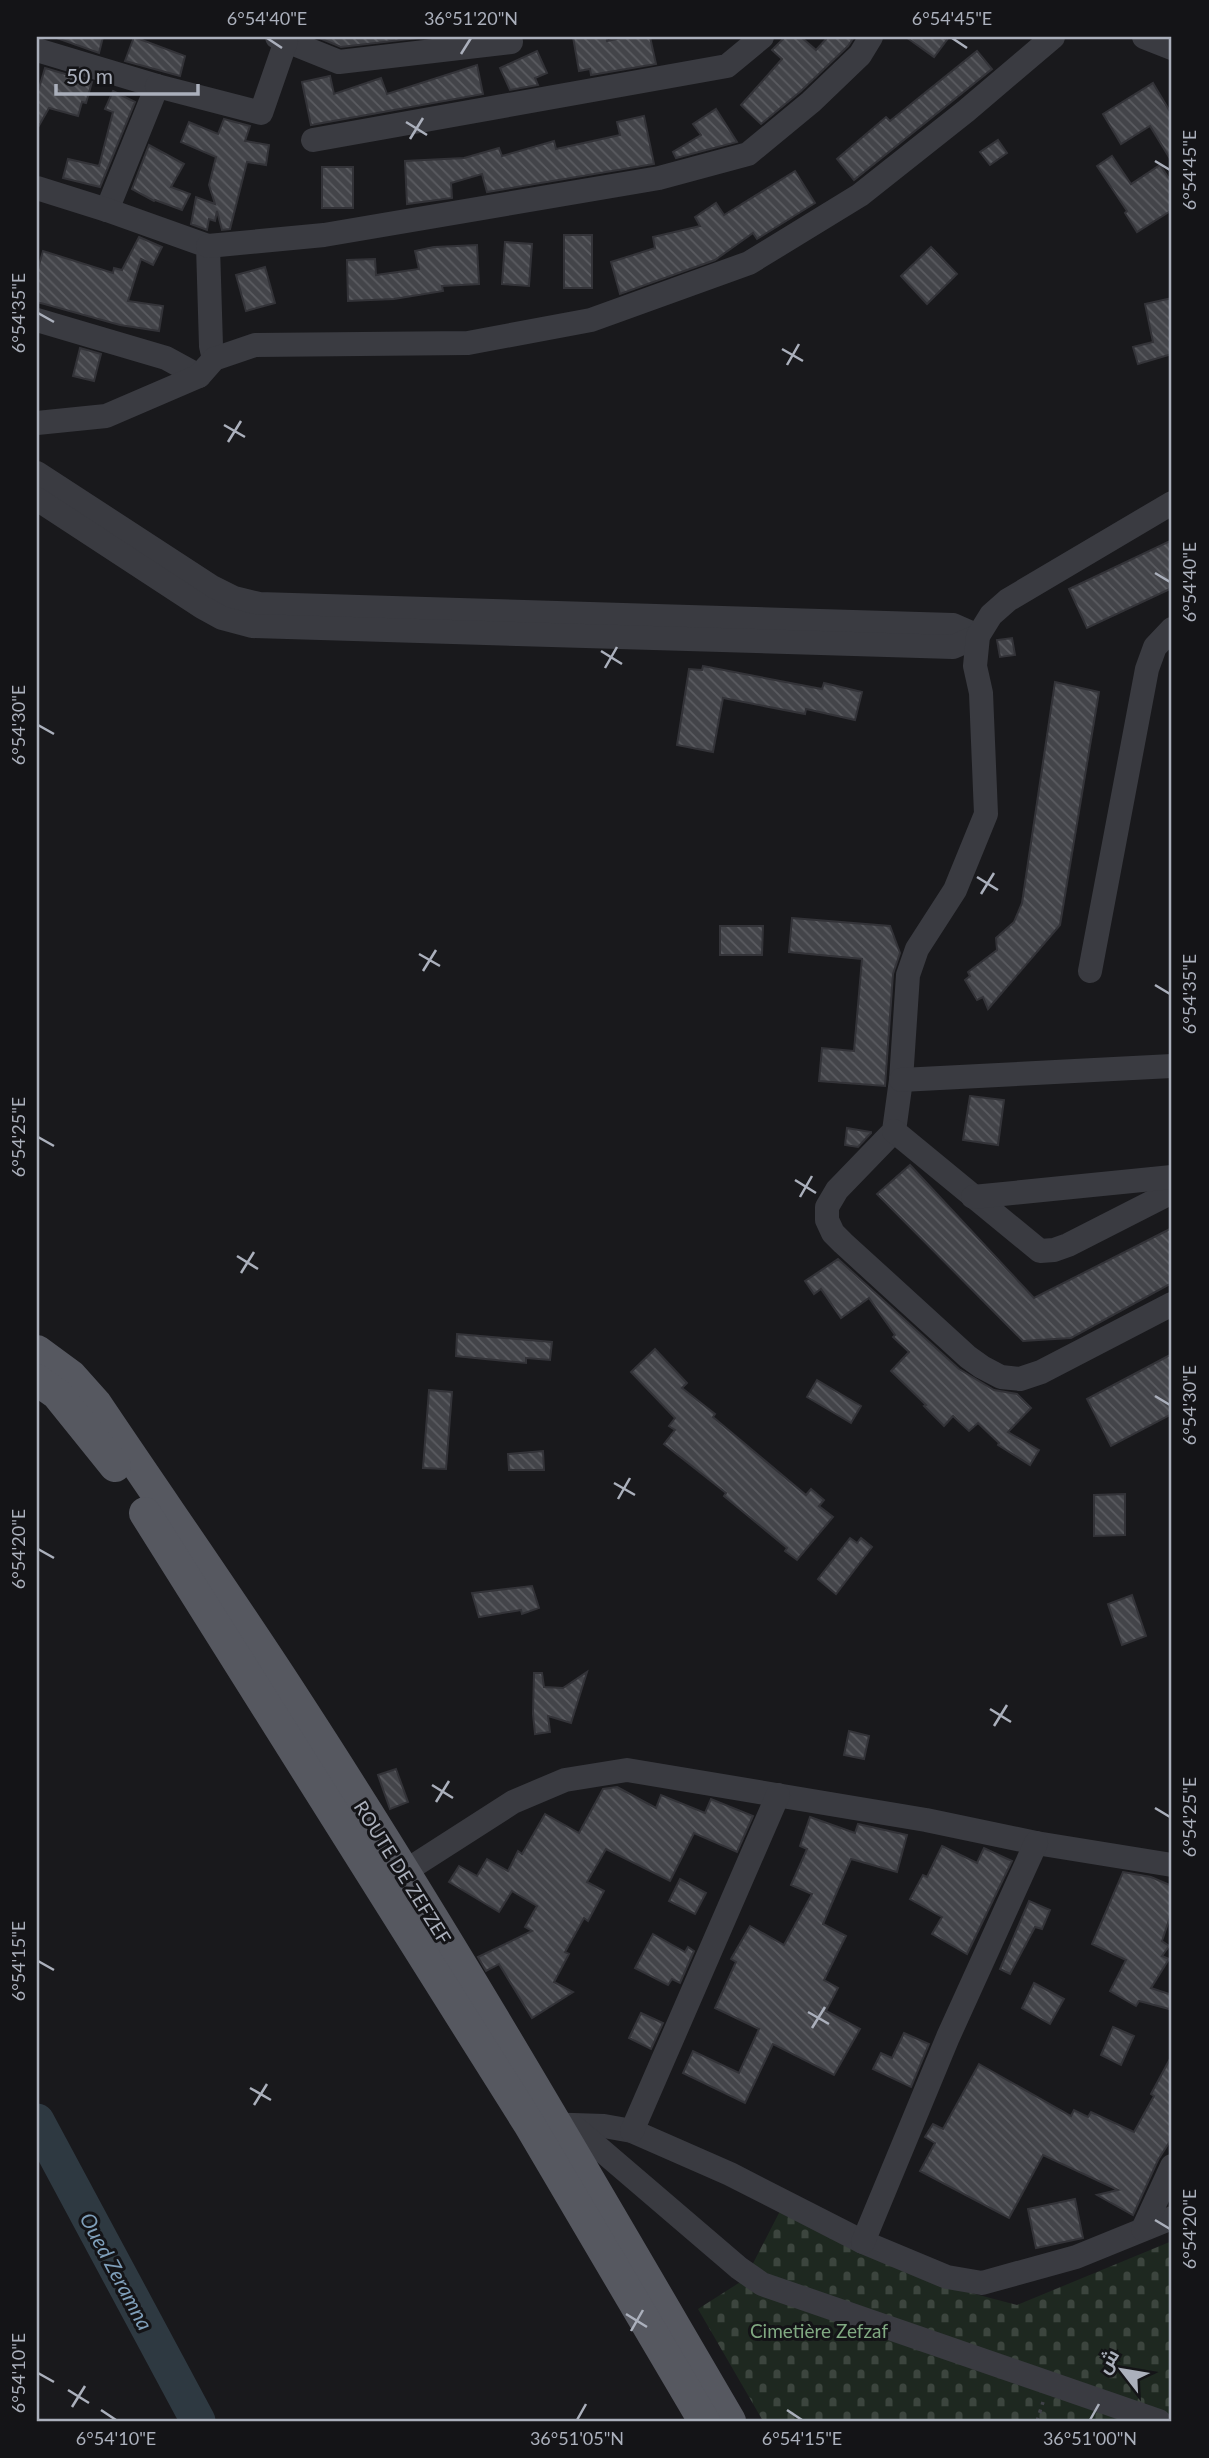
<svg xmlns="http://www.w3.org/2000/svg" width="1209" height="2458" font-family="Lato,Cairo,sans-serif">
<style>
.cemetery{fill:url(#cemetery-stones)}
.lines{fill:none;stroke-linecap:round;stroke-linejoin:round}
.river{stroke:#2e3941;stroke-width:35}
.building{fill:url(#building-back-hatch);stroke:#333338;stroke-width:2}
.path{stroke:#404248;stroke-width:3.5;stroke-dasharray:3.5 5;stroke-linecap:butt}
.minor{stroke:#3a3b41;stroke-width:24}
.major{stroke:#565860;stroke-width:32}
.ticks{fill:none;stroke:#abb0bc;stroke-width:2.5}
.labels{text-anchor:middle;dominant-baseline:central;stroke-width:6;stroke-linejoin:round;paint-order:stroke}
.street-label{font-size:19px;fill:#abb0bc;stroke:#141417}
.park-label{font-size:19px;fill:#80a982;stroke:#141417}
.water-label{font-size:21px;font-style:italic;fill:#7f9fba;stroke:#141417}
.neatline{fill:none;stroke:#abb0bc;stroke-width:2.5}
.ticks-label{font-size:18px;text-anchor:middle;fill:#abb0bc}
</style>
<defs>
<pattern id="cemetery-stones" width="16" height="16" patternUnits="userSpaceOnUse" patternTransform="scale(1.75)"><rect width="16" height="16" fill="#1e2820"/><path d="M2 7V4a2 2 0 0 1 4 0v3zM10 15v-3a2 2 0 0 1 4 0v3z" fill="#3c453e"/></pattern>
<pattern id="building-back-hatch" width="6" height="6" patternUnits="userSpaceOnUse" patternTransform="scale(1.75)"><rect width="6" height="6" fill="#434449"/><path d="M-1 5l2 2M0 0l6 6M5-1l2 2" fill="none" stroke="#5b5c61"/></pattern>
</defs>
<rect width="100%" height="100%" fill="#19191c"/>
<!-- cemetery -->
<path class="cemetery" d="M 780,2211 L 933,2283 L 1017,2305 L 1172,2241 L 1172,2421 L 763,2421 L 698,2309 L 745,2279 Z"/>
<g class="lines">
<!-- river -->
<path class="river" d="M 37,2121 L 198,2421"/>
</g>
<!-- building -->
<g class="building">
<path d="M 54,37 L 103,37 L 99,53 Z"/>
<path d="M 134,37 L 185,56 L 180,76 L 125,61 Z"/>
<path d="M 317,37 L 427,37 L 341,47 Z"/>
<path d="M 573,37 L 606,37 L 607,41 L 625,37 L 650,37 L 656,64 L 591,75 L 590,69 L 579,71 Z"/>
<path d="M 785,37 L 801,37 L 816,50 L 828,37 L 854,37 L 848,46 L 801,91 L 761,124 L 741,105 L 782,59 L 772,50 Z"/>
<path d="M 906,37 L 949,37 L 934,57 Z"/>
<path d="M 537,51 L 547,73 L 535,78 L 538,85 L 510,90 L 500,68 Z"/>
<path d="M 977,51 L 992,69 L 854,180 L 837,159 L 886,117 L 890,121 Z"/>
<path d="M 477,65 L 483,94 L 311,125 L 302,82 L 330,76 L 334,94 L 381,78 L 387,94 Z"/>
<path d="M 45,68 L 92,82 L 86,103 L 82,102 L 78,116 L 49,108 L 37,129 L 37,95 Z"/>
<path d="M 1153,83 L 1172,115 L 1172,162 L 1150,126 L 1121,144 L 1103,114 Z"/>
<path d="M 113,91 L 135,102 L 100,187 L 63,178 L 68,159 L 99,166 L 113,112 L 105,109 Z"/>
<path d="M 716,109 L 737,142 L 676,158 L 673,152 L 701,135 L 693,124 Z"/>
<path d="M 644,116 L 654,164 L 487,192 L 482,174 L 451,183 L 452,198 L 407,204 L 405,161 L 464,158 L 499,148 L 502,156 L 554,141 L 556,149 L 620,135 L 617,122 Z"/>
<path d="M 224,119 L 250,126 L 245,141 L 269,145 L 266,165 L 247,162 L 230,229 L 222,230 L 217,211 L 215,221 L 209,219 L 207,230 L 191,224 L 196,197 L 215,204 L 209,185 L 216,157 L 181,142 L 189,122 L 218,134 Z"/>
<path d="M 998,140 L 1007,153 L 990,165 L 980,152 Z"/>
<path d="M 149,145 L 184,164 L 171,187 L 190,194 L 182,210 L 155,200 L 154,201 L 132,189 Z"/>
<path d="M 1112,156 L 1131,184 L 1160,165 L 1172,183 L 1172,210 L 1137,232 L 1125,213 L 1127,211 L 1097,166 Z"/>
<rect x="322" y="167" width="31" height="41"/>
<path d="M 795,171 L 815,203 L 757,239 L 753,233 L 715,260 L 620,294 L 611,262 L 655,248 L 653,237 L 700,226 L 695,217 L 716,203 L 724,215 Z"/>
<rect x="564" y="235" width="28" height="53"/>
<path d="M 139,237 L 162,247 L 153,265 L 141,259 L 128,301 L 163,306 L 159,331 L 120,325 L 37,302 L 37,272 L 43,251 L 113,273 L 114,268 L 122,270 Z"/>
<path d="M 505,242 L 532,244 L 529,286 L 502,284 Z"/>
<path d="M 477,245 L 479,284 L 442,286 L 443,291 L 394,299 L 348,301 L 347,260 L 375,259 L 376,275 L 419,269 L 415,251 L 434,247 Z"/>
<path d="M 931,247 L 957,274 L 927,304 L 901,276 Z"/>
<path d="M 265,267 L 275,303 L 246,311 L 236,275 Z"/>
<path d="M 1172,298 L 1172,354 L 1138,364 L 1133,347 L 1153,342 L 1145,304 Z"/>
<path d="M 80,348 L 101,354 L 94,381 L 73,376 Z"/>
<path d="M 1172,540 L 1172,588 L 1087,628 L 1069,589 Z"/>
<path d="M 1012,638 L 1015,655 L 1000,657 L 997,640 Z"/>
<path d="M 703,666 L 822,689 L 824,683 L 862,692 L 855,720 L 806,709 L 805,714 L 723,698 L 713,752 L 677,745 L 689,669 L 702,670 Z"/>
<path d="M 1055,682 L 1099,692 L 1060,925 L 988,1009 L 983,997 L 977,1000 L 965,980 L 970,976 L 968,972 L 997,950 L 996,938 L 1014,922 L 1022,903 Z"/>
<path d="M 792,918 L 890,926 L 900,953 L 893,974 L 885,1086 L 819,1081 L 822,1048 L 854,1051 L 862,959 L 789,952 Z"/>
<path d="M 720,926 L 763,926 L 762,955 L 720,955 Z"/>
<path d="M 970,1096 L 1004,1100 L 998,1145 L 963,1140 Z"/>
<path d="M 847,1128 L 871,1132 L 871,1133 L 858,1147 L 845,1145 Z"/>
<path d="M 910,1165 L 1034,1298 L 1172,1228 L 1172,1283 L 1071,1338 L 1023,1341 L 877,1194 Z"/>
<path d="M 838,1259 L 959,1369 L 994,1390 L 1017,1394 L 1031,1408 L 1008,1432 L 1039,1450 L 1030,1465 L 998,1445 L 999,1443 L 978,1423 L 969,1431 L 953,1416 L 944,1426 L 924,1406 L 926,1405 L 891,1371 L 909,1352 L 893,1337 L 895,1335 L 869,1298 L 841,1318 L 821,1289 L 814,1294 L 805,1281 Z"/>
<path d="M 457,1334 L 552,1342 L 550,1360 L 526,1358 L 526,1363 L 456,1356 Z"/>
<path d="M 655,1349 L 687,1383 L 682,1388 L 715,1414 L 713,1417 L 806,1495 L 811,1489 L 824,1500 L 819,1506 L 833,1517 L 797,1560 L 785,1551 L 787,1548 L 724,1496 L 726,1493 L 664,1444 L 675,1430 L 669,1426 L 675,1418 L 631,1372 Z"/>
<path d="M 1172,1354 L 1172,1414 L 1111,1446 L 1087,1399 Z"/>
<path d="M 817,1380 L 861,1406 L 851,1423 L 807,1397 Z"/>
<path d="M 429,1390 L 452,1392 L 446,1469 L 423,1468 Z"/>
<path d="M 543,1451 L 544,1470 L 509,1470 L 508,1454 Z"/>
<path d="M 1125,1494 L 1125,1535 L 1094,1536 L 1094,1495 Z"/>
<path d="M 850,1538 L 857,1543 L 861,1538 L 872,1547 L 836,1594 L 818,1579 Z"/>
<path d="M 532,1586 L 539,1608 L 522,1614 L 521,1610 L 479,1617 L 472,1593 Z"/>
<path d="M 1132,1595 L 1146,1636 L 1122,1645 L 1108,1604 Z"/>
<path d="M 587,1672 L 571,1723 L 548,1716 L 550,1732 L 535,1734 L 533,1714 L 534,1673 L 542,1673 L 544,1687 L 563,1688 Z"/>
<path d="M 849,1731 L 869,1736 L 864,1759 L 844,1755 Z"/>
<path d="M 396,1769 L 408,1802 L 390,1809 L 378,1775 Z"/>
<path d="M 617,1787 L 656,1808 L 661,1795 L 705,1813 L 711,1799 L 753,1816 L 737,1852 L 694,1833 L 670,1881 L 606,1849 L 587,1882 L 604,1891 L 588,1921 L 584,1918 L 565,1952 L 569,1954 L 554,1982 L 573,1992 L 532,2018 L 499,1964 L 486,1971 L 478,1957 L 532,1931 L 525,1927 L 537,1906 L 512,1891 L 499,1912 L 449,1882 L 459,1866 L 477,1876 L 487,1859 L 508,1871 L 518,1851 L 522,1854 L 545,1814 L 579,1833 L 603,1789 Z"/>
<path d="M 810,1817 L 855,1833 L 858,1824 L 907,1835 L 897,1872 L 851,1859 L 823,1924 L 846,1936 L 824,1980 L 838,1988 L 826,2011 L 860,2029 L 834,2075 L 773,2044 L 745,2103 L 683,2073 L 693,2051 L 739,2073 L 759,2029 L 715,2008 L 736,1962 L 731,1959 L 750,1926 L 784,1945 L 812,1894 L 791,1885 L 807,1849 L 800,1846 Z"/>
<path d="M 942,1846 L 977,1863 L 984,1848 L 1012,1861 L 967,1954 L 932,1934 L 942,1917 L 910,1899 L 923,1875 L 927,1877 Z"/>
<path d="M 1123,1872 L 1151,1877 L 1172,1886 L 1172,1911 L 1162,1941 L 1169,1946 L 1162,1956 L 1169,1959 L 1151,1988 L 1172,1995 L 1169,2009 L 1139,2001 L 1136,2006 L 1110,1991 L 1126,1960 L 1092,1944 Z"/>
<path d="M 680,1879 L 706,1893 L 695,1914 L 669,1901 Z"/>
<path d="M 1029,1901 L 1050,1910 L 1042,1929 L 1035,1927 L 1010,1974 L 1000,1969 Z"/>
<path d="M 653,1934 L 685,1952 L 688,1947 L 694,1951 L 680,1983 L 672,1979 L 668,1985 L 635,1968 Z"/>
<path d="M 1034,1983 L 1064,1999 L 1050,2024 L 1022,2008 Z"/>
<path d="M 641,2013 L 663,2023 L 651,2049 L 629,2038 Z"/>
<path d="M 1113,2027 L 1134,2036 L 1121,2065 L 1101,2055 Z"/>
<path d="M 904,2033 L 929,2044 L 911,2087 L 873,2069 L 881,2053 L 892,2058 Z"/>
<path d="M 1172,2055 L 1172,2138 L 1158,2160 L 1133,2215 L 1097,2195 L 1118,2190 L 1043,2155 L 1009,2218 L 920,2171 L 935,2143 L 925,2137 L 933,2124 L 943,2129 L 979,2064 L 1071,2116 L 1074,2110 L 1088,2117 L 1091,2112 L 1134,2132 L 1154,2096 L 1151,2094 Z"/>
<path d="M 1075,2199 L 1083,2238 L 1036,2248 L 1028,2209 Z"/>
</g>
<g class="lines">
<!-- path -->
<path class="path" d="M 1037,2421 L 1043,2402"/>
<!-- minor -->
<g class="minor">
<path d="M 277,37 L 339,62 L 511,42"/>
<path d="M 1144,37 L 1172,48"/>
<path d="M 37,50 L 157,86 L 107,210"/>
<path d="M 157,86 L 261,113 L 286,41"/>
<path d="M 313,140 L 727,66 L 762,37"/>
<path d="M 37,188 L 107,210 L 208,246 L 211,346 L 214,359"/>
<path d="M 208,246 L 324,235 L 659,178 L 748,154 L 811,102 L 860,55 L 871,37"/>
<path d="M 37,320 L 166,358 L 199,376"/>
<path d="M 37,423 L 106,416 L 199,376 L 214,359 L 255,345 L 468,343 L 591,320 L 749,263 L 860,195 L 966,111 L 1053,37"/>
<path d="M 37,473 L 212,587 L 234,598 L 259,604 L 953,625 L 978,636"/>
<path d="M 37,499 L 202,607 L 222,618 L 252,626 L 953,647 L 978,636"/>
<path d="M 1172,503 L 1008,600 L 991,615 L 978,636 L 975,666 L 981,693 L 986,814 L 955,890 L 917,949 L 908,975 L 901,1080 L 894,1131 L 837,1190 L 827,1207 L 827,1220 L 833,1233 L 843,1243 L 968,1357 L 982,1367 L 1001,1377 L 1020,1379 L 1041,1372 L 1172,1304"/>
<path d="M 1090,971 L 1147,669 L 1155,647 L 1172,629"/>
<path d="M 901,1080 L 1172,1066"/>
<path d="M 894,1131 L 1040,1251 L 1054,1250 L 1068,1245 L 1172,1192"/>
<path d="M 973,1197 L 1172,1177"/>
<path d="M 404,1872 L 513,1802 L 565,1780 L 627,1770 L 926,1820 L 1036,1843 L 1172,1865"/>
<path d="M 542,2124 L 604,2126 L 632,2131 L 730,2174 L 863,2242 L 947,2277 L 982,2283 L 1076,2257 L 1172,2218"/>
<path d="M 572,2125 L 739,2268 L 762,2284 L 1159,2421"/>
<path d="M 632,2131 L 778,1795"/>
<path d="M 1143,2229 L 1172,2166"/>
<path d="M 863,2242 L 948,2037 L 1036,1843"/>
</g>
<!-- major -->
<g class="major">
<path d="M 37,1351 L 71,1376 L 96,1404 C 163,1504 233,1603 298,1704 C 450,1938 589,2180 730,2421"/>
<path d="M 37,1380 L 57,1394 L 115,1466"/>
<path d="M 145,1513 L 529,2124 L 704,2421"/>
</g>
</g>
<!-- ticks -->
<path class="ticks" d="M 267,38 L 282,48M 952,38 L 967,48M 461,54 L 471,38M 406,122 L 427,135M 410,139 L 423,118M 1155,161 L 1170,170M 38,313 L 54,322M 782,349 L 803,361M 787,365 L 799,344M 224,425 L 245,437M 228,442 L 241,421M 1155,573 L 1170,582M 601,651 L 622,664M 605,668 L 617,647M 38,725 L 54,734M 977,877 L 998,890M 981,894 L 994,873M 419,954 L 440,966M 423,971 L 436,950M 1155,985 L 1170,994M 38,1137 L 54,1146M 795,1180 L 816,1193M 800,1197 L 812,1176M 237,1256 L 258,1269M 241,1273 L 254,1252M 1155,1396 L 1170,1405M 614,1483 L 635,1495M 618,1499 L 630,1478M 38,1549 L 54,1558M 990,1709 L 1011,1722M 994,1726 L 1007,1705M 432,1785 L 453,1798M 436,1802 L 449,1781M 1155,1808 L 1170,1817M 38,1961 L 54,1970M 808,2012 L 829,2024M 812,2028 L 825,2007M 250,2088 L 271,2100M 254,2105 L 267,2084M 1155,2220 L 1170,2229M 626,2314 L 647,2327M 631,2331 L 643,2310M 38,2373 L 54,2382M 68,2390 L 89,2403M 72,2407 L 85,2386M 101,2410 L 116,2420M 787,2410 L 802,2420M 577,2420 L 586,2404M 1090,2420 L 1099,2404"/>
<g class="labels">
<!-- street labels -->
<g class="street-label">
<text transform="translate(403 1872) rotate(58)">ROUTE DE ZEFZEF</text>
</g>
<!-- park labels -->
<g class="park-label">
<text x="819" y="2330">Cimetière Zefzaf</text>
</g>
<!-- water labels -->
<g class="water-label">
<text transform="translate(117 2271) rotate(62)">Oued Zeramna</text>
</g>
</g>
<!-- border -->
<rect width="1209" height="2458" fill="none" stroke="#141417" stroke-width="77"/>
<!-- north arrow -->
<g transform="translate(1122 2370) rotate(301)" stroke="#141417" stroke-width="5" paint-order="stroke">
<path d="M0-5L12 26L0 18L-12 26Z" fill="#abb0bc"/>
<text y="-10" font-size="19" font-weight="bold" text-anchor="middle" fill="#abb0bc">ش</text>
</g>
<!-- scale -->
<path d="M56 84v10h142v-10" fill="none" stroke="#abb0bc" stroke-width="3.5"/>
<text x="66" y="84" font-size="21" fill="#abb0bc" stroke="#141417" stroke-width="5" paint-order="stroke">50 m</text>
<rect x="38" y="38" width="1132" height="2382" class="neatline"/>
<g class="ticks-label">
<text x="267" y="25">6°54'40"E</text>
<text x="471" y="25">36°51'20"N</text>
<text x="952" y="25">6°54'45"E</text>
<text transform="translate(1190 170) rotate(-90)" y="6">6°54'45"E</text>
<text transform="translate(19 313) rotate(-90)" y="6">6°54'35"E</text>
<text transform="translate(1190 582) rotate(-90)" y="6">6°54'40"E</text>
<text transform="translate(19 725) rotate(-90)" y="6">6°54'30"E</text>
<text transform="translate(1190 994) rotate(-90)" y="6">6°54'35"E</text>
<text transform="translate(19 1137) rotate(-90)" y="6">6°54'25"E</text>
<text transform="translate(1190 1405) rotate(-90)" y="6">6°54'30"E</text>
<text transform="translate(19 1549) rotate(-90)" y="6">6°54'20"E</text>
<text transform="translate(1190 1817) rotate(-90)" y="6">6°54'25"E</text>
<text transform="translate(19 1961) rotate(-90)" y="6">6°54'15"E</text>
<text transform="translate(1190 2229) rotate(-90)" y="6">6°54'20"E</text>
<text transform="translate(19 2373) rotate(-90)" y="6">6°54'10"E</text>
<text x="116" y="2445">6°54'10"E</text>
<text x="577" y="2445">36°51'05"N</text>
<text x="802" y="2445">6°54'15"E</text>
<text x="1090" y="2445">36°51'00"N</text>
</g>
</svg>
